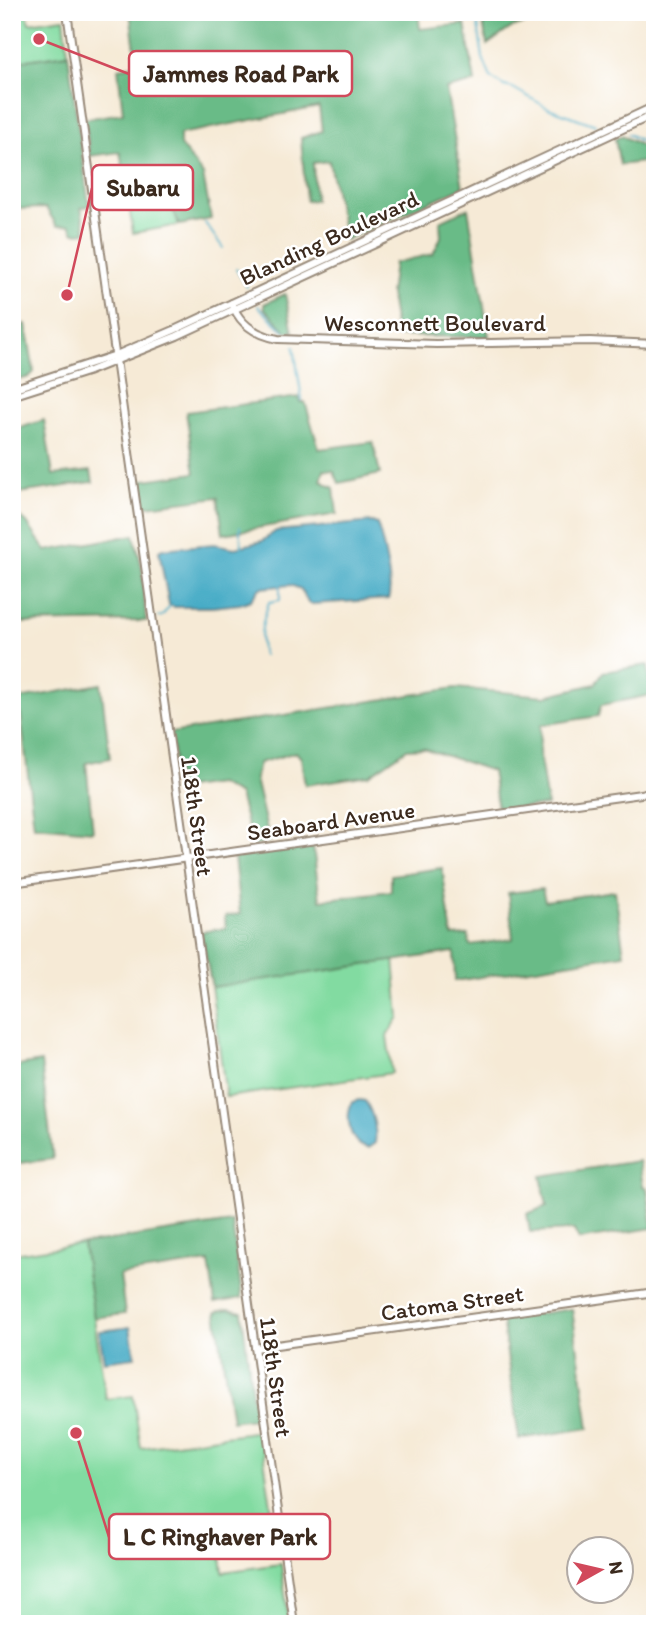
<svg xmlns="http://www.w3.org/2000/svg" width="667" height="1636" font-family="Itim,sans-serif">
<style>
.green{fill:#82dba1;stroke:#5e8260;stroke-width:2}
.forest{fill:#69bb87;stroke:#527252;stroke-width:2}
.water{fill:#46acc6;stroke:#406b72;stroke-width:2}
.lines{fill:none;stroke-linecap:round;stroke-linejoin:round}
.stream{stroke:#46acc6;stroke-width:2}
.secondary-casing{stroke:#988a7a;stroke-width:10}
.primary-casing{stroke:#988a7a;stroke-width:10}
.secondary{stroke:#fff;stroke-width:6}
.primary{stroke:#fff;stroke-width:6}
.labels{text-anchor:middle;dominant-baseline:central;stroke-width:5;stroke-linejoin:round;paint-order:stroke}
.street-label{font-size:23px;fill:#3b2a1e;stroke:#fff}
.leader{fill:none;stroke:#d1495b;stroke-width:2.5}
.callout-dot{fill:#d1495b;stroke:#fff;stroke-width:2.5}
.callout{fill:#fff;stroke:#d1495b;stroke-width:2.5}
.callout-label{font-size:24px;text-anchor:middle;font-weight:bold;fill:#3b2a1e}
</style>
<rect width="100%" height="100%" fill="#fff"/>
<filter id="ink" filterUnits="userSpaceOnUse"><feTurbulence type="fractalNoise" baseFrequency=".0143" numOctaves="2"/><feDisplacementMap in="SourceGraphic" scale="14" xChannelSelector="R" yChannelSelector="G"/><feConvolveMatrix kernelMatrix="1 2 1 2 8 2 1 2 1" color-interpolation-filters="sRGB"/></filter>
<filter id="wash" filterUnits="userSpaceOnUse"><feTurbulence type="fractalNoise" baseFrequency=".00686" numOctaves="4" result="noise"/><feDisplacementMap in="SourceGraphic" scale="28" xChannelSelector="R" yChannelSelector="G"/><feGaussianBlur stdDeviation="1.57" result="paint"/><feColorMatrix in="noise" values="0 0 0 0 0 0 0 0 0 0 0 0 0 0 0 0 0 1.4 0 .05"/><feComposite in="paint" operator="in"/></filter>
<g filter="url(#wash)">
<rect width="100%" height="100%" fill="#f6ead6"/>
<!-- green -->
<g class="green">
<path d="M 12,12 L 27,12 L 29,23 L 64,18 L 68,54 L 12,62 Z"/>
<path d="M 126,185 C 152,189 172,197 179,225 L 133,233 Z"/>
<path d="M 394,959 L 399,1017 L 387,1036 L 392,1073 L 226,1097 L 211,985 Z"/>
<path d="M 83,1244 L 106,1399 L 133,1396 L 141,1448 L 260,1431 L 275,1533 L 219,1541 L 223,1572 L 281,1564 L 289,1624 L 12,1624 L 12,1254 Z"/>
</g>
<!-- forest -->
<g class="forest">
<path d="M 130,12 L 418,12 L 420,29 L 465,24 L 475,82 L 446,89 L 463,187 L 345,240 L 329,161 L 313,163 L 315,200 L 306,201 L 301,138 L 322,131 L 319,107 L 180,134 L 180,145 L 203,175 L 211,219 L 179,225 C 172,197 152,189 126,185 L 120,152 L 90,156 L 85,119 L 123,113 L 118,68 L 137,65 Z"/>
<path d="M 481,12 L 548,12 L 548,16 L 511,28 L 487,45 Z"/>
<path d="M 68,54 L 89,206 L 81,208 L 86,232 L 74,233 L 70,225 L 57,226 L 46,208 L 12,209 L 12,62 Z"/>
<path d="M 622,136 L 647,148 L 655,154 L 655,166 L 650,161 L 620,165 L 615,139 Z"/>
<path d="M 468,208 L 489,337 L 396,336 L 390,294 L 394,263 L 433,254 L 441,237 L 440,221 Z"/>
<path d="M 285,294 L 293,332 L 287,332 L 264,308 L 264,304 Z"/>
<path d="M 26,324 L 34,372 L 29,377 L 12,382 L 12,326 Z"/>
<path d="M 299,397 L 300,402 L 305,402 L 319,449 L 373,442 L 380,474 L 339,483 L 334,471 L 324,470 L 321,481 L 334,488 L 337,514 L 223,534 L 218,497 L 140,507 L 137,481 L 195,473 L 186,412 Z"/>
<path d="M 12,408 L 17,429 L 44,420 L 53,475 L 91,471 L 93,482 L 12,494 Z"/>
<path d="M 12,511 L 27,523 L 46,551 L 134,535 L 142,568 L 146,621 L 12,623 Z"/>
<path d="M 648,665 L 651,695 L 601,705 L 598,716 L 541,725 L 539,752 L 547,805 L 498,810 L 492,771 L 423,748 L 407,749 L 369,775 L 305,785 L 301,758 L 296,752 L 259,763 L 255,779 L 270,842 L 253,846 L 239,795 L 219,784 L 179,789 L 170,733 L 455,688 L 545,696 L 595,684 L 603,672 Z"/>
<path d="M 101,684 L 110,758 L 86,763 L 93,831 L 34,826 L 19,699 Z"/>
<path d="M 313,847 L 320,900 L 391,891 L 391,875 L 442,868 L 452,936 L 468,935 L 470,945 L 513,939 L 508,893 L 542,889 L 545,901 L 615,891 L 624,954 L 455,981 L 454,952 L 212,987 L 201,932 L 226,928 L 225,916 L 240,914 L 234,857 Z"/>
<path d="M 41,1062 L 53,1159 L 12,1164 L 12,1067 Z"/>
<path d="M 639,1161 L 643,1186 L 647,1188 L 653,1228 L 579,1240 L 574,1230 L 530,1232 L 527,1214 L 547,1206 L 541,1176 Z"/>
<path d="M 232,1222 L 242,1298 L 215,1303 L 209,1262 L 120,1275 L 125,1314 L 94,1318 L 83,1244 Z"/>
<path d="M 229,1309 L 242,1312 L 255,1418 L 232,1421 L 216,1312 Z"/>
<path d="M 572,1309 L 589,1428 L 519,1439 L 502,1319 Z"/>
</g>
<!-- water -->
<g class="water">
<path d="M 372,522 L 377,524 C 382,539 394,586 388,599 L 312,604 L 308,603 L 301,589 L 290,585 L 260,588 L 251,600 L 240,604 L 212,607 L 174,607 L 169,605 L 159,551 L 162,549 L 214,544 L 235,548 L 262,541 L 276,531 Z"/>
<path d="M 359,1100 L 365,1101 C 373,1112 377,1130 375,1143 L 368,1148 C 349,1145 345,1117 352,1102 Z"/>
<path d="M 130,1327 L 135,1357 L 104,1361 L 99,1331 Z"/>
</g>
<g class="lines">
<!-- stream -->
<g class="stream">
<path d="M 476,12 L 483,58 L 491,78 L 504,86 L 513,88 L 548,108 L 596,125"/>
<path d="M 628,134 L 655,148"/>
<path d="M 205,223 L 223,248"/>
<path d="M 236,269 L 247,287"/>
<path d="M 258,306 L 285,332"/>
<path d="M 294,347 L 302,400"/>
<path d="M 240,527 L 240,535"/>
<path d="M 241,538 L 242,547"/>
<path d="M 157,617 L 162,616 L 170,606"/>
<path d="M 263,655 C 258,636 263,620 269,602 L 280,600 L 280,586"/>
</g>
</g>
</g>
<g filter="url(#ink)">
<g class="lines">
<!-- secondary casing -->
<g class="secondary-casing">
<g id="secondary">
<path d="M 67,12 L 294,1624"/>
<path d="M 232,303 C 239,324 257,335 278,339 L 436,344 L 590,341 L 655,344"/>
<path d="M 12,883 L 655,792"/>
<path d="M 255,1348 L 655,1292"/>
</g>
</g>
<!-- primary casing -->
<g class="primary-casing">
<g id="primary">
<path d="M 12,389 L 116,355 L 174,330 L 655,106"/>
<path d="M 12,396 L 87,372 L 177,336 L 655,114"/>
</g>
</g>
<!-- secondary -->
<use href="#secondary" class="secondary"/>
<!-- primary -->
<use href="#primary" class="primary"/>
</g>
</g>
<g class="labels">
<!-- street labels -->
<g class="street-label">
<text transform="translate(329 238) rotate(-25)">Blanding Boulevard</text>
<text x="435" y="323">Wesconnett Boulevard</text>
<text transform="translate(197 816) rotate(82)">118th Street</text>
<text transform="translate(331 821) rotate(-8)">Seaboard Avenue</text>
<text transform="translate(452 1303) rotate(-8)">Catoma Street</text>
<text transform="translate(276 1377) rotate(82)">118th Street</text>
</g>
</g>
<!-- callouts -->
<path class="leader" d="M39 39L129 74M67 295L92 188M76 1433L109 1537"/>
<g class="callout-dot">
<circle cx="39" cy="39" r="7"/>
<circle cx="67" cy="295" r="7"/>
<circle cx="76" cy="1433" r="7"/>
</g>
<g class="callout">
<rect x="129" y="51" width="223" height="45" rx="7"/>
<rect x="92" y="165" width="101" height="45" rx="7"/>
<rect x="109" y="1514" width="221" height="45" rx="7"/>
</g>
<g class="callout-label">
<text x="241" y="82">Jammes Road Park</text>
<text x="143" y="196">Subaru</text>
<text x="220" y="1545">L C Ringhaver Park</text>
</g>
<!-- margin -->
<rect width="667" height="1636" fill="none" stroke="#fff" stroke-width="42"/>
<!-- north arrow -->
<g transform="translate(600 1570) rotate(82)"><circle r="33" fill="#ffffff" stroke="#b1aaa5" stroke-width="2"/>
<path d="M0-5L12 26L0 18L-12 26Z" fill="#d1495b"/>
<text y="-10" font-size="19" font-weight="bold" text-anchor="middle" fill="#3b2a1e">N</text>
</g>
</svg>
